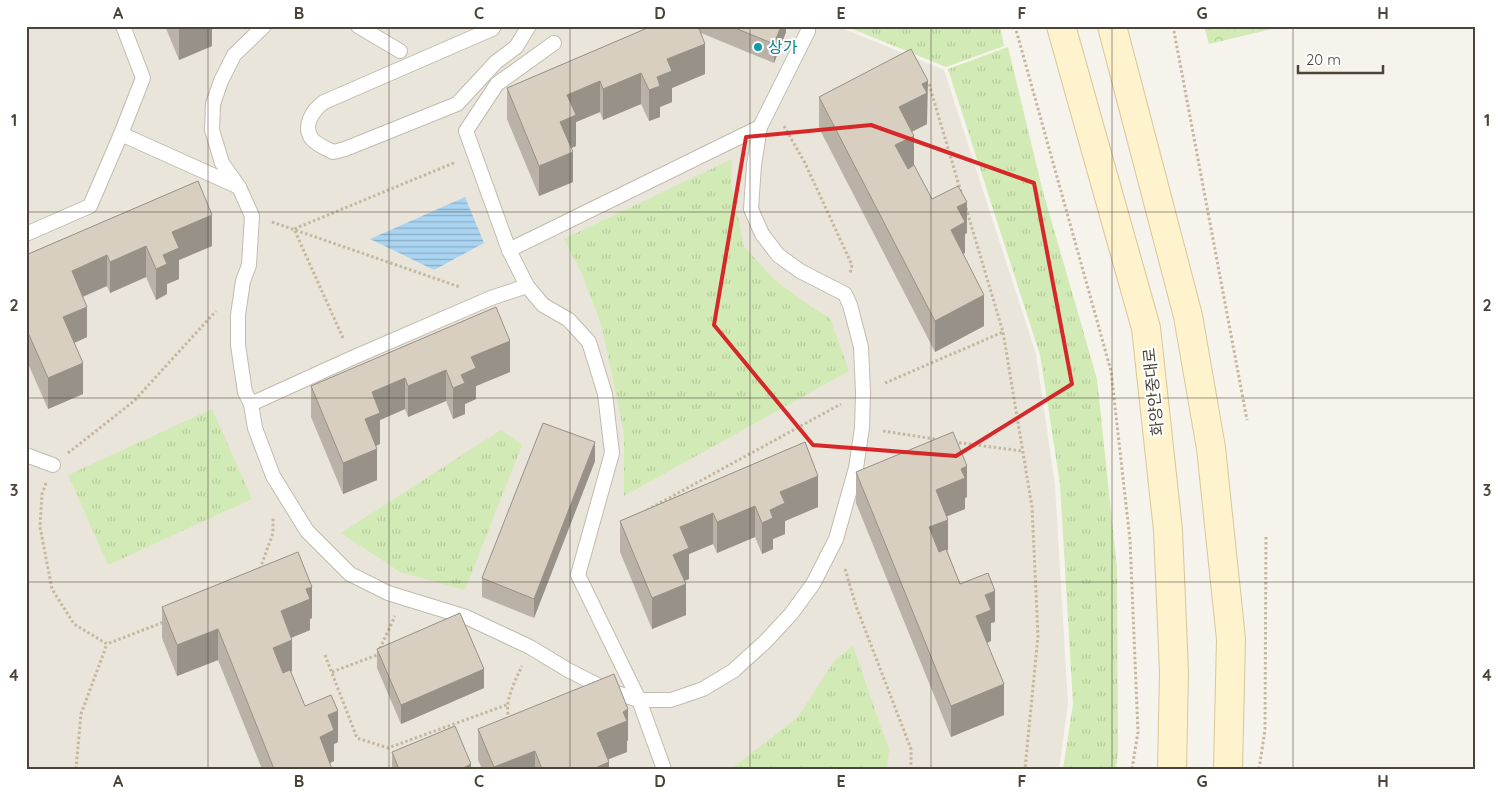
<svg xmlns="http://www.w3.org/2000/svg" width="1501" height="795" font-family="Quicksand,'Noto Sans KR',sans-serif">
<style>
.residential{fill:#eae5da}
.grass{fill:url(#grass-tufts)}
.forest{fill:url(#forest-crowns)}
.water{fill:url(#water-rules)}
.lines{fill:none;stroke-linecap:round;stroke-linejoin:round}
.lane-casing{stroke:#c2bbae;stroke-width:16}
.secondary-casing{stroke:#d6c79b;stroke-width:30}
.path{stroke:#c4b79f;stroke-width:3;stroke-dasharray:2.5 2.5;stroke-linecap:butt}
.lane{stroke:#fff;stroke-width:14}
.secondary{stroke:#fff3cd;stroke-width:28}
.wall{fill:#bab2a6}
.shaded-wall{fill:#979187}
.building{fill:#d8cfc1;stroke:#979187}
.marked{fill:none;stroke:#d62828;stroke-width:4;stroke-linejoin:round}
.grid{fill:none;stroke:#4b4439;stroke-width:1;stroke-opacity:0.55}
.culture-dot{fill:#0f9aa8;stroke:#fff;stroke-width:2}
.labels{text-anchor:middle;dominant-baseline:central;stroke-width:4;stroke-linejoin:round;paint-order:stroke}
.culture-label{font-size:16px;fill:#0d838f;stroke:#fff;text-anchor:start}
.street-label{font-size:16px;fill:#4b4439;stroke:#fff}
.neatline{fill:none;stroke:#4b4439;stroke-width:2}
.grid-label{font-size:16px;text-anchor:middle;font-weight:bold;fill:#4b4439}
</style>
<defs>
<pattern id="grass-tufts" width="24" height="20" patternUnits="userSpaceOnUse" patternTransform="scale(1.25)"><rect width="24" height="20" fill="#d2eab5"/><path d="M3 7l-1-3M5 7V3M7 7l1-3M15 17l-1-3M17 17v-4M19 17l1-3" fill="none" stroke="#b6ca9c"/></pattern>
<pattern id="forest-crowns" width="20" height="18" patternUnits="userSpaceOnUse" patternTransform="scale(1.25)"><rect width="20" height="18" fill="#d2eab5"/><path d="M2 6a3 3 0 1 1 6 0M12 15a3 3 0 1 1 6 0" fill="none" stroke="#b6ca9c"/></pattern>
<pattern id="water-rules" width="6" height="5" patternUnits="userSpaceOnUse" patternTransform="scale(1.25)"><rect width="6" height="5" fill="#a9d4f2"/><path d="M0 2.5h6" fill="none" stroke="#8caec5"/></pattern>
</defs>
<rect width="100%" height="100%" fill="#f6f3ec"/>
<!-- residential -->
<path class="residential" d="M 26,26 L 837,26 L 944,70 L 1036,354 L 1055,485 L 1068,704 L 1059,769 L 26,769 Z"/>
<!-- grass -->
<g class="grass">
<path d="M 845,26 L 1000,26 L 1004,46 L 946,67 Z"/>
<path d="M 1008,47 L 1042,188 L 1097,379 L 1117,568 L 1118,753 L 1116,769 L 1063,769 L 1073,704 L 1060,484 L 1040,355 L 948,69 Z"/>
<path d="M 732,159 L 731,183 L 744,247 L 775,280 L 811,307 L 830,318 L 849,371 L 624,496 L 624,433 L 602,327 L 582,274 L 564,239 Z"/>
<path d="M 212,409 L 252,499 L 108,565 L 68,475 Z"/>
<path d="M 501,430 L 522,445 L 465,590 L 400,572 L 341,533 Z"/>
<path d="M 853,646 L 889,750 L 887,769 L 731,769 L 798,717 L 835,660 Z"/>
</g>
<!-- forest -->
<path class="forest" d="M 1204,26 L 1284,26 L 1209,44 Z"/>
<!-- water -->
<path class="water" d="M 465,197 L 484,243 L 434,270 L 370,239 Z"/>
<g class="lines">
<!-- lane casing -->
<g class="lane-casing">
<g id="lane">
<path d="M 264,26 L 234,55 L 221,81 L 213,104 L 212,130 L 222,163 L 239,187 L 252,216 L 249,265 L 243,281 L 238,315 L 238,345 L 245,392 L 251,404 L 255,428 L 273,476 L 307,531 L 350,574 L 388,593 L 466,617 L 530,647 L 568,670 L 607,690 L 639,700 L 671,700 L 703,689 L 733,671 L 765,642 L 791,614 L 813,584 L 836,539 L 856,468 L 862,428 L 863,392 L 861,347 L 850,305 L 845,294 L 800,271 L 778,255 L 762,234 L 751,209 L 754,165 L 760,127 L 808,31"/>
<path d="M 358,26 L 400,51"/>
<path d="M 494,26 L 492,29 L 324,102 C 313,110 302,126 312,139 C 317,145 326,148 333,152 L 345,149 L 457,104 L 496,62 L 516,47 L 529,26"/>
<path d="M 554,43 L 497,84 L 466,131 L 509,250 L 527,286 L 543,305 L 569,320 L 589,342 L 605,394 L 612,453 L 578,575 L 639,700 L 664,769"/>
<path d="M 121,134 L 239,187"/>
<path d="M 26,234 L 90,206 L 121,134 L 143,78 L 123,26"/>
<path d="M 509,250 L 760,127"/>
<path d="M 251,404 L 352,358 L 491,298 L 527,286"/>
<path d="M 26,455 L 53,465"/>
</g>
</g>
<!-- secondary casing -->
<g class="secondary-casing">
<g id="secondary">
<path d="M 1061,26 L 1146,328 L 1168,530 L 1174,672 L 1172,769"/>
<path d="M 1112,26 L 1188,316 L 1211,448 L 1231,639 L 1228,769"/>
</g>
</g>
<!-- path -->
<g class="path">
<path d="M 1015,26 L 1111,371 L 1130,540 L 1138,732 L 1132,769"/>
<path d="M 1173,26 L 1247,420"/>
<path d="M 929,84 L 961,192"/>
<path d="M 784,126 L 805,163 L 852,265 L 850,274"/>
<path d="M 966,208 L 1003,332 L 1032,507 L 1038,636 L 1025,769"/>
<path d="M 272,222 L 460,287"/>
<path d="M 343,338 L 294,229 L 456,162"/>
<path d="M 885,383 L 1003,332"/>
<path d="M 883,431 L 941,440"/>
<path d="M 954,442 L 1022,451"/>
<path d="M 68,453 L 134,401 L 216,311"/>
<path d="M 46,483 L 42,494 L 40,527 L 52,589 L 74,624 L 107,644 L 164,622"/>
<path d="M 647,510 L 841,404"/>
<path d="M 260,569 L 273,533 L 273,517"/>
<path d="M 845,569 L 856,606 L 911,749 L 911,769"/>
<path d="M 325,655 L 357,738 L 388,748 L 509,704"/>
<path d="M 332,672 L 377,655 L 395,616"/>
<path d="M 510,719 C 502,705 516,679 522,666"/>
<path d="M 76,769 L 81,714 L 107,644"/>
<path d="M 1259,769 L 1265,730 L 1266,535"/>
</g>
<!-- lane -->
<use href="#lane" class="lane"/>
<!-- secondary -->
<use href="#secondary" class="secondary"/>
</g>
<!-- wall -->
<g class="wall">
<path d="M 165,26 L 212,26 L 212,46 L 179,60 Z"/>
<path d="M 652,26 L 786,26 L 786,32 L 774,63 L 701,33 L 705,74 L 672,88 L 672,102 L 660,107 L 660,117 L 649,121 L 641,104 L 603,120 L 600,112 L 576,122 L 576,146 L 571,148 L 573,182 L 539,196 L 507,119 L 507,88 Z"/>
<path d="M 819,97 L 928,112 L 927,112 L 927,124 L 912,132 L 914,166 L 932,199 L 967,233 L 965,234 L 965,253 L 963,254 L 984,326 L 935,352 L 819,128 Z"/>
<path d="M 198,181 L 212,246 L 179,260 L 179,279 L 167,284 L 167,294 L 156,300 L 146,277 L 110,293 L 107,286 L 83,297 L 87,337 L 74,343 L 83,394 L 48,409 L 26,359 L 26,255 Z"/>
<path d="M 496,307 L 510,372 L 476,386 L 476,399 L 465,404 L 465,414 L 453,419 L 446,401 L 408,417 L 405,409 L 380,420 L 380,444 L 376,446 L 377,480 L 343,494 L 311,417 L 311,386 Z"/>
<path d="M 805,442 L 818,507 L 785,521 L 785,534 L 773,539 L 773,549 L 762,554 L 755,537 L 717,553 L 713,544 L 689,554 L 689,579 L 684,581 L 686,615 L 652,629 L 620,552 L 620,521 Z"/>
<path d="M 595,461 L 534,618 L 482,597 L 482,578 Z"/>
<path d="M 856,472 L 967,497 L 965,498 L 965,509 L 946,516 L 948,550 L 947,551 L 960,584 L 995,622 L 991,623 L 991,641 L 987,643 L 1004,715 L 951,737 L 856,503 Z"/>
<path d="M 162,607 L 312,618 L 310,619 L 310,630 L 291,638 L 292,671 L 291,672 L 305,706 L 338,742 L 334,744 L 334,761 L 330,763 L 332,769 L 262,769 L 218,660 L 177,676 L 162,638 Z"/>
<path d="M 377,649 L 484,688 L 401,724 L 377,668 Z"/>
<path d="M 478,729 L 628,740 L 627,741 L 627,752 L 608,759 L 609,769 L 482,769 L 478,760 Z"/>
<path d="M 392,752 L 471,769 L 394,769 L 392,766 Z"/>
</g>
<!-- shaded-wall -->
<g class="shaded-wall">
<path d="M 187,26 L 212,26 L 212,46 L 179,60 L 179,30 Z"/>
<path d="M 781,26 L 786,26 L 786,32 L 774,63 L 774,44 Z"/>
<path d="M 705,44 L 705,74 L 672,88 L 672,102 L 660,107 L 660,117 L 649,121 L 649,90 L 667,59 Z"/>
<path d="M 641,73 L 641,104 L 603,120 L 603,89 Z"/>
<path d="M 600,81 L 600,112 L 576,122 L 576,146 L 560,153 L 560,122 L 567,95 Z"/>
<path d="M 928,81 L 927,124 L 899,138 L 899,107 L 922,84 Z"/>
<path d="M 914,136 L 914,167 L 895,176 L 895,145 Z"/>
<path d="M 573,152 L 573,182 L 539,196 L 539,166 Z"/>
<path d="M 967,202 L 967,233 L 965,234 L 965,253 L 951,260 L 951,230 L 957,207 Z"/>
<path d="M 212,215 L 212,246 L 179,260 L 179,279 L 167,284 L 167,294 L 156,300 L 156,269 L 163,255 L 172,232 Z"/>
<path d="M 146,246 L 146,277 L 110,293 L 110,262 Z"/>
<path d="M 107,255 L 107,286 L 72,301 L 72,271 Z"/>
<path d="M 984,295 L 984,326 L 935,352 L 935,321 Z"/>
<path d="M 87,307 L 87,337 L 63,348 L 63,317 Z"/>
<path d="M 510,341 L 510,372 L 476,386 L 476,399 L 465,404 L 465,414 L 453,419 L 453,388 L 471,357 Z"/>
<path d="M 83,363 L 83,394 L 48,409 L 48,378 Z"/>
<path d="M 446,370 L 446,401 L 408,417 L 408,386 Z"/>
<path d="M 405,378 L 405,409 L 380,420 L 380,444 L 365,450 L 365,419 L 372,392 Z"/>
<path d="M 595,442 L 595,461 L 534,618 L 534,599 Z"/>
<path d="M 377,449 L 377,480 L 343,494 L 343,463 Z"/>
<path d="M 967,466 L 967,497 L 965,498 L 965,509 L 936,521 L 936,490 L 961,469 Z"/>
<path d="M 818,476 L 818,507 L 785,521 L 785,534 L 773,539 L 773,549 L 762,554 L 762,523 L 780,492 Z"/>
<path d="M 755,506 L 755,537 L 717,553 L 717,522 Z"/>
<path d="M 713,513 L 713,544 L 689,554 L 689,579 L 673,585 L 673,555 L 680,527 Z"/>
<path d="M 948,520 L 948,550 L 929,558 L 929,527 Z"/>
<path d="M 686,584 L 686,615 L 652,629 L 652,598 Z"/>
<path d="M 312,587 L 312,618 L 310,619 L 310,630 L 281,642 L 281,611 L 306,589 Z"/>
<path d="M 995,591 L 995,622 L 991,623 L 991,641 L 976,647 L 976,616 L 985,595 Z"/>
<path d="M 218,629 L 218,660 L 177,676 L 177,645 Z"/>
<path d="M 292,640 L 292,671 L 273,679 L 273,648 Z"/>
<path d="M 484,669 L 484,688 L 401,724 L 401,705 Z"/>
<path d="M 1004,684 L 1004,715 L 951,737 L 951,706 Z"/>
<path d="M 27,699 L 27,730 L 26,730 L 26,699 Z"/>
<path d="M 628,709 L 628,740 L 627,741 L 627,752 L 597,764 L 597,733 L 623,712 Z"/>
<path d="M 338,711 L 338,742 L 334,744 L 334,761 L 320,768 L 320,737 L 328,715 Z"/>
<path d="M 535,751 L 535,769 L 494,769 L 494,767 Z"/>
<path d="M 609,762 L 609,769 L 593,769 Z"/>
<path d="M 471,764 L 471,769 L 461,769 Z"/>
</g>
<!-- building -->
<g class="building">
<path d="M 178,26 L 187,26 L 179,30 Z"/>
<path d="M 652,26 L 698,26 L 705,44 L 667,59 L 672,71 L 657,77 L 660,86 L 649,90 L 641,73 L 603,89 L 600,81 L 567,95 L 576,115 L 560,122 L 573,152 L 539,166 L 507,88 Z"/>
<path d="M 730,26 L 781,26 L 774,44 Z"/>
<path d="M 911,49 L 928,81 L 922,84 L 927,93 L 899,107 L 914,136 L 895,145 L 908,169 L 914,165 L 932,199 L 958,186 L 967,202 L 957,207 L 965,222 L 951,230 L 984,295 L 935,321 L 819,97 Z"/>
<path d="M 198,181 L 212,215 L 172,232 L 179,248 L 163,255 L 167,264 L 156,269 L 146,246 L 110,262 L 107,255 L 72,271 L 87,307 L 63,317 L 83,363 L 48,378 L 26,328 L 26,255 Z"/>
<path d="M 496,307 L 510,341 L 471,357 L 476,368 L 461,375 L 465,383 L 453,388 L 446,370 L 408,386 L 405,378 L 372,392 L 380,413 L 365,419 L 377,449 L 343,463 L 311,386 Z"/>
<path d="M 543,423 L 595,442 L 534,599 L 482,578 Z"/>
<path d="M 953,432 L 967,466 L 961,469 L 965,478 L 936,490 L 948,520 L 929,527 L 939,552 L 946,549 L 960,584 L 988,573 L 995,591 L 985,595 L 991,610 L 976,616 L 1004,684 L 951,706 L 856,472 Z"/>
<path d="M 805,442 L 818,476 L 780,492 L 785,503 L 770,510 L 773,518 L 762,523 L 755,506 L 717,522 L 713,513 L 680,527 L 689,548 L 673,555 L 686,584 L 652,598 L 620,521 Z"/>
<path d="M 298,552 L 312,587 L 306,589 L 310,599 L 281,611 L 292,640 L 273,648 L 283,673 L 290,670 L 305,706 L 331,695 L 338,711 L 328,715 L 334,730 L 320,737 L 332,769 L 274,769 L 218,629 L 177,645 L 162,607 Z"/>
<path d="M 460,613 L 484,669 L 401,705 L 377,649 Z"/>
<path d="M 614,674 L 628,709 L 623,712 L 627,721 L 597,733 L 609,762 L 593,769 L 542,769 L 535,751 L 494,767 L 478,729 Z"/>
<path d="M 455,726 L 471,764 L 461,769 L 399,769 L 392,752 Z"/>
</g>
<!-- marked area -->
<path class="marked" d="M 871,125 L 1034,183 L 1072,384 L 956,456 L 813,445 L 714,325 L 746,137 Z"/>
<!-- grid -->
<path class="grid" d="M 208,26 L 208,769M 389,26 L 389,769M 570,26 L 570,769M 750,26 L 750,769M 931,26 L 931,769M 1112,26 L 1112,769M 1293,26 L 1293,769M 26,212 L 1475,212M 26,398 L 1475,398M 26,582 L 1475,582"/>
<!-- markers -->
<circle class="culture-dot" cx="758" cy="47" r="5"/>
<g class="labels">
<!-- culture labels -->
<g class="culture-label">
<text x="768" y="47">상가</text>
</g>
<!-- street labels -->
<g class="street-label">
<text transform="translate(1153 392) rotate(-96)">화양안중대로</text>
</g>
</g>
<!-- border -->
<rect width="1501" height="795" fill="none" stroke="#ffffff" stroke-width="55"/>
<!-- scale -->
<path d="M1298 65v8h85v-8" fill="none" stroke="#4b4439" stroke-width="2.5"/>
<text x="1306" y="65" font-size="15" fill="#4b4439" stroke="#ffffff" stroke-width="4" paint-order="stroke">20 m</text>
<rect x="28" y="28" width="1446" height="740" class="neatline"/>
<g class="grid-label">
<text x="118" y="19">A</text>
<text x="299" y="19">B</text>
<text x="479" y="19">C</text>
<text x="660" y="19">D</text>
<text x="841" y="19">E</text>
<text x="1022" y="19">F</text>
<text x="1202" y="19">G</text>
<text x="1383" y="19">H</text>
<text x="14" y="126">1</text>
<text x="1487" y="126">1</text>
<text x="14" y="311">2</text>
<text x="1487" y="311">2</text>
<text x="14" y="496">3</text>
<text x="1487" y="496">3</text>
<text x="14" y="681">4</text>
<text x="1487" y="681">4</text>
<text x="118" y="787">A</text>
<text x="299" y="787">B</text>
<text x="479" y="787">C</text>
<text x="660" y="787">D</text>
<text x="841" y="787">E</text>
<text x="1022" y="787">F</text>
<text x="1202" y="787">G</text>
<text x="1383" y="787">H</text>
</g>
</svg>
